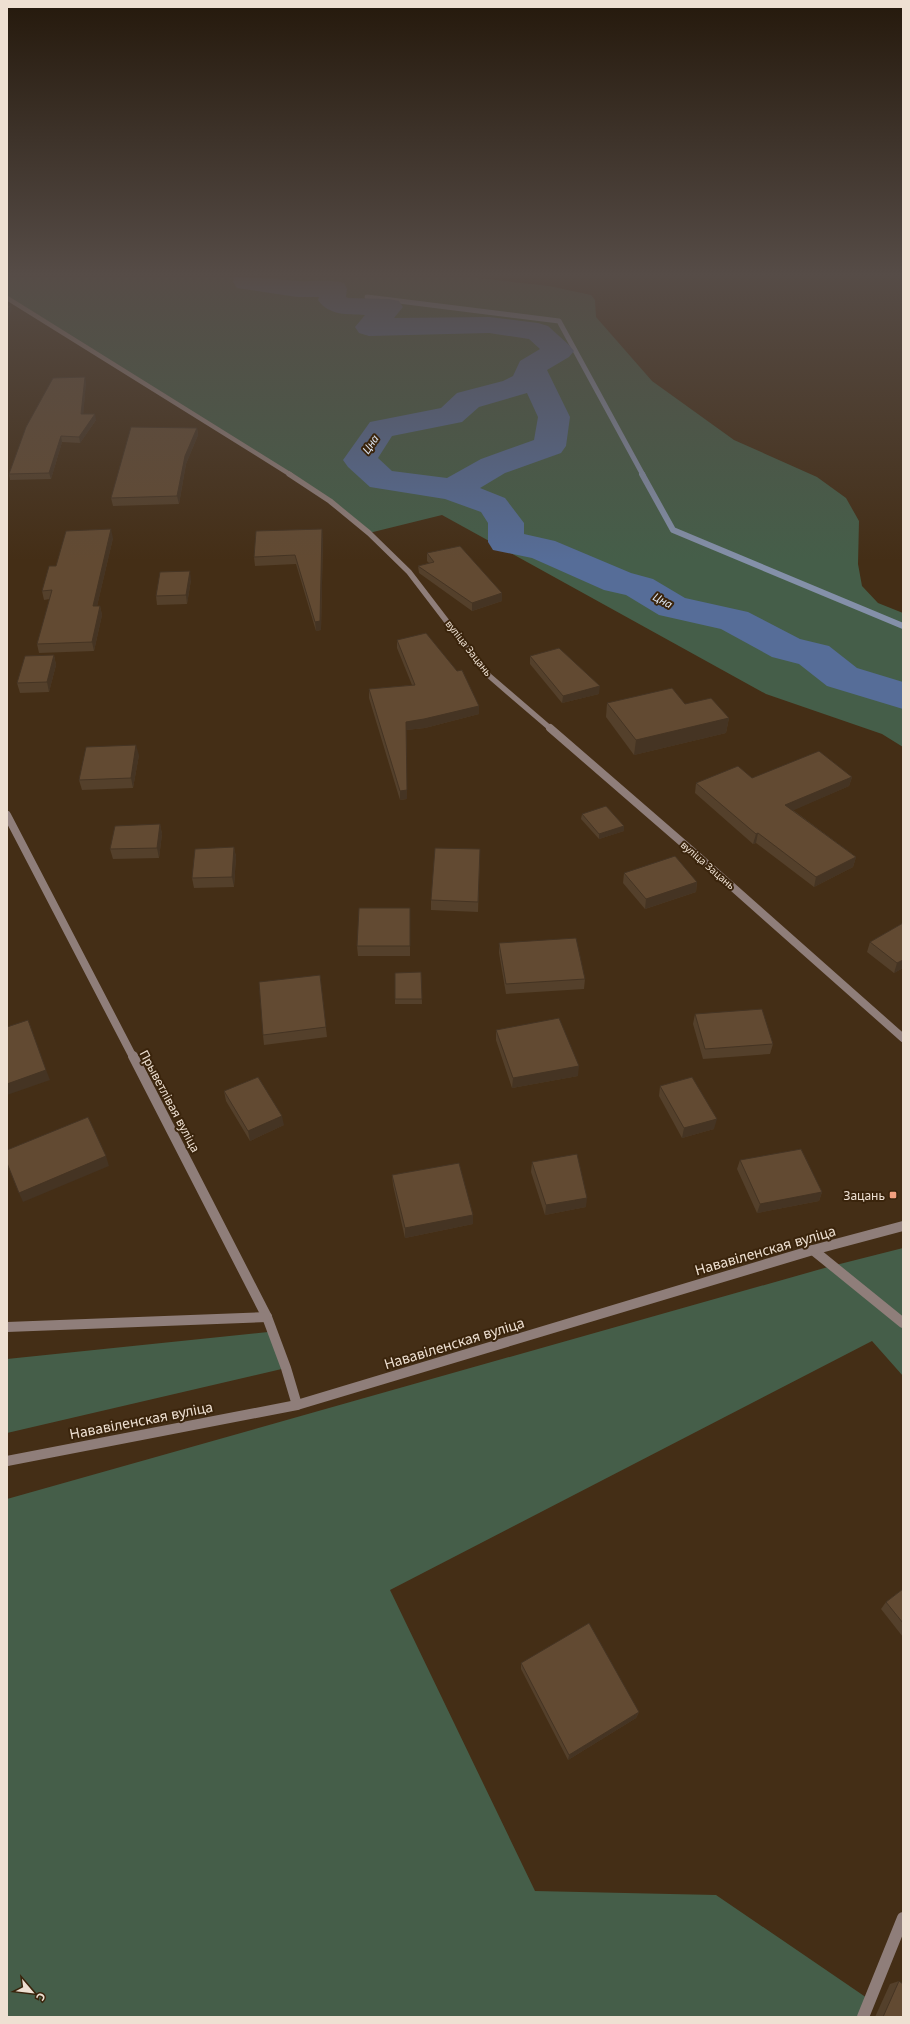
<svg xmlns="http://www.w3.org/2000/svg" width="910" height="2024" font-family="'Noto Sans',sans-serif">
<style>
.green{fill:#455e49}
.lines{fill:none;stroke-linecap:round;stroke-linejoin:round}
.stream-far1{stroke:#8490a9;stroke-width:5}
.stream{stroke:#8490a9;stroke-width:6}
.river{fill:#566d98;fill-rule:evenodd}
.minor-far4{stroke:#8f7e7a;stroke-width:4.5}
.minor-far3{stroke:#8f7e7a;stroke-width:5.5}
.minor-far2{stroke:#8f7e7a;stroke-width:8}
.minor-far1{stroke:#8f7e7a;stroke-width:10}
.minor{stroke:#8f7e7a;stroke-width:12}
.tertiary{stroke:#8f7e7a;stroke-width:10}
.wall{fill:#54402b}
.shaded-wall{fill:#453423}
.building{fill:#624a32;stroke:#453423}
.poi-dot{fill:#f2a07f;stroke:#3a240c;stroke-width:1.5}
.labels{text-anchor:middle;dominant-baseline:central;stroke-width:4;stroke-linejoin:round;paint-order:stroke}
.far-street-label{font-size:10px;fill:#eee0d2;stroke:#3a240c}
.far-water-label{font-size:11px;font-style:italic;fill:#dce4f1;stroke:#3a240c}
.street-label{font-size:12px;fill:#eee0d2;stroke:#3a240c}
.poi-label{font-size:12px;fill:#eee0d2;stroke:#3a240c;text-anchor:end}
.near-street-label{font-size:14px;fill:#eee0d2;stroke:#3a240c}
</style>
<rect width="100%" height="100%" fill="#442e16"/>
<!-- green -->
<g class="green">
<path d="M 7,277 L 469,277 L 549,286 L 591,295 L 595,300 L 596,317 L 652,381 L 734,440 L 817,477 L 846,498 L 859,521 L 858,564 L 862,586 L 878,603 L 903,613 L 903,747 L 882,734 L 766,694 L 442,515 L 369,533 L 330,501 L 7,297 Z"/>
<path d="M 903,1248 L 903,1376 L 872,1341 L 390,1590 L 535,1891 L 716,1895 L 870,2000 L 863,2017 L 7,2017 L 7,1499 L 828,1267 Z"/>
<path d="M 268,1332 L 286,1368 L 7,1433 L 7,1359 Z"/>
</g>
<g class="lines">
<!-- stream-far1 -->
<path class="stream-far1" d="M 367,297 L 559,321 L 643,475"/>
<!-- stream -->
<path class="stream" d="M 642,474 L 673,530 L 903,626"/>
<!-- river -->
<path class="river" d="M 234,277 C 256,277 275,279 297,281 C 312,282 328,279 344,283 L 347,289 L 346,297 L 348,298 L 389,299 L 399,301 L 403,307 L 394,318 L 489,317 L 538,323 L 548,326 L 569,345 L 574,351 L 569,357 L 547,370 L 570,417 L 566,446 L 561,453 L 505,473 L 480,488 L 505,498 L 524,523 L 524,534 L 555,541 L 631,573 L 653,579 L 685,598 L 748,612 L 800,639 L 829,646 L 857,668 L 903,682 L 903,709 L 827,686 L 799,664 L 772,657 L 721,629 L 659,615 L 626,595 L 604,590 L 532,558 L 493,550 L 488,542 L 488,523 L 481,512 L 445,499 L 370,487 L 348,467 L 343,460 L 370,422 L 441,408 L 457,393 L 503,381 L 513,376 L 520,361 L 540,349 L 529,339 L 489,333 L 369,336 L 359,333 L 355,327 L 365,315 C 348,314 329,316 318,300 L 319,297 L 297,297 L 237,288 L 233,282 ZM 527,393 L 538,417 L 534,440 L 481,459 L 447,478 L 392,471 L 378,458 L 392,436 L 462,422 L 479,407 Z"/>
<!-- minor-far4 -->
<path class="minor-far4" d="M 7,298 L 291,475"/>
<!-- minor-far3 -->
<path class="minor-far3" d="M 289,474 L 330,501 L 369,533 L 409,572 L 487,674 L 551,729"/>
<!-- minor-far2 -->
<g class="minor-far2">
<path d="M 550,728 L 692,851 L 903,1038"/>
<path d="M 7,815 L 133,1057"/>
</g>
<!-- minor-far1 -->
<g class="minor-far1">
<path d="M 133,1056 L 267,1317 L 286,1368 L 297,1405"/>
<path d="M 813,1250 L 903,1323"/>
<path d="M 7,1327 L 267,1317"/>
</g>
<!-- minor -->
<path class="minor" d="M 863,2017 L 903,1918"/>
<!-- tertiary -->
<path class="tertiary" d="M 7,1461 L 297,1405 L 813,1250 L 903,1226"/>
</g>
<!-- wall -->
<g class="wall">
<path d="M 86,382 L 83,414 L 96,420 L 80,443 L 62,442 L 51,479 L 10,480 L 9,474 Z"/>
<path d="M 197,428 L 198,435 L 186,464 L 179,504 L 113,506 L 111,498 Z"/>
<path d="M 113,538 L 97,606 L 100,606 L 102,615 L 94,651 L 39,653 L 37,644 L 50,599 L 44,600 L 42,591 L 56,566 Z"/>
<path d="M 323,538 L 321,630 L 316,631 L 296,564 L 255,566 L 254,557 Z"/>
<path d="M 427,553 L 502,593 L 502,601 L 472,611 L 419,573 L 418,566 L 429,563 L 427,561 Z"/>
<path d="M 191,580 L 187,604 L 157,605 L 156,596 Z"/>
<path d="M 397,640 L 479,706 L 479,714 L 425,728 L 406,730 L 407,799 L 400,800 L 369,698 L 369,689 L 412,685 L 397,648 Z"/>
<path d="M 54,655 L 56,665 L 49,692 L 20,693 L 17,683 Z"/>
<path d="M 530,656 L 599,694 L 562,703 L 530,664 Z"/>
<path d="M 607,703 L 685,704 L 729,718 L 726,733 L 634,755 L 606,717 Z"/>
<path d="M 139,755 L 133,788 L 82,790 L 79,780 Z"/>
<path d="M 852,777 L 849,786 L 793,810 L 856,857 L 853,867 L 814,887 L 756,843 L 753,844 L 695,793 L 696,783 L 752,778 Z"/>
<path d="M 582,814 L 624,826 L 624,831 L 599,839 L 581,819 Z"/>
<path d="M 160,824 L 162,834 L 159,858 L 113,859 L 110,849 Z"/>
<path d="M 234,847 L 236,857 L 234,887 L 194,888 L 192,878 Z"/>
<path d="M 480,849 L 478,912 L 431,910 L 431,900 Z"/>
<path d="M 624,873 L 697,882 L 696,892 L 645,909 L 623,883 Z"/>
<path d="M 410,908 L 410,956 L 358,956 L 357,946 Z"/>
<path d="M 903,923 L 903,968 L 894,973 L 867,952 L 870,942 Z"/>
<path d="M 499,943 L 585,979 L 584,989 L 506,994 L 499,953 Z"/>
<path d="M 421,972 L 422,1004 L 395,1004 L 395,999 Z"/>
<path d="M 320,975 L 327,1037 L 264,1045 L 263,1035 Z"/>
<path d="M 695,1014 L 773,1044 L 770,1054 L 703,1059 L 693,1024 Z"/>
<path d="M 496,1030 L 578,1076 L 512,1088 L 496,1040 Z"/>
<path d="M 660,1086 L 714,1129 L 682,1138 L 659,1096 Z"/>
<path d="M 224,1091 L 284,1125 L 250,1141 L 226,1101 Z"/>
<path d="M 740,1160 L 822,1192 L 819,1201 L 757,1213 L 737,1169 Z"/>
<path d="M 532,1162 L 586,1207 L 545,1215 L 531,1172 Z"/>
<path d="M 392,1175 L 473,1215 L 473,1224 L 405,1238 L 393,1185 Z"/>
<path d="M 903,1589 L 903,1637 L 881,1609 L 886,1602 Z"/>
<path d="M 521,1663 L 639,1712 L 636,1718 L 568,1760 L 521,1669 Z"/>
<path d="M 899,1981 L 903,2017 L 875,2017 L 890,1984 Z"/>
</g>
<!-- shaded-wall -->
<g class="shaded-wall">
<path d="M 11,305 L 12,310 L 7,319 L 7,311 Z"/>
<path d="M 85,377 L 86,382 L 83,419 L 81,414 Z"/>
<path d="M 95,414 L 96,420 L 80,443 L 79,437 Z"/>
<path d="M 197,428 L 198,435 L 186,464 L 179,504 L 177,496 L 185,456 Z"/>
<path d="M 61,436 L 62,442 L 51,479 L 49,473 Z"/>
<path d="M 111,529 L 113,538 L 95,615 L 93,606 Z"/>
<path d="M 322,529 L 323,538 L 321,630 L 316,631 L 315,622 Z"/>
<path d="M 190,571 L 191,580 L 187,604 L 186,595 Z"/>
<path d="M 502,593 L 502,601 L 472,611 L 472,603 Z"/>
<path d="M 100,606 L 102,615 L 94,651 L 92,642 Z"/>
<path d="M 54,655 L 56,665 L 49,692 L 47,682 Z"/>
<path d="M 600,686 L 599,694 L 562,703 L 563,696 Z"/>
<path d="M 479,706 L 479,714 L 425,728 L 406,730 L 407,799 L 400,800 L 400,791 L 406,722 Z"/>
<path d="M 729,718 L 726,733 L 634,755 L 636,740 Z"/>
<path d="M 136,745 L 139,755 L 133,788 L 131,778 Z"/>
<path d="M 852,777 L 849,786 L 783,815 L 785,805 Z"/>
<path d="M 160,824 L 162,834 L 159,858 L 157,848 Z"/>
<path d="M 624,826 L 624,831 L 599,839 L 599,834 Z"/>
<path d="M 758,833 L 756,843 L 753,844 L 756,834 Z"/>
<path d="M 234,847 L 236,857 L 234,887 L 232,877 Z"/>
<path d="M 856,857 L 853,867 L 814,887 L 816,877 Z"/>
<path d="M 697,882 L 696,892 L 645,909 L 646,899 Z"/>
<path d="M 903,960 L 903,968 L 894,973 L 897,963 Z"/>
<path d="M 31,1030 L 50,1080 L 7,1095 L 7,1084 Z"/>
<path d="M 579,1066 L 578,1076 L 512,1088 L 513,1078 Z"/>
<path d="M 282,1116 L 284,1125 L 250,1141 L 248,1131 Z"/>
<path d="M 717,1119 L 714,1129 L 682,1138 L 684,1128 Z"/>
<path d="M 106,1156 L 109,1166 L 23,1202 L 19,1193 Z"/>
<path d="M 822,1192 L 819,1201 L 757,1213 L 760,1204 Z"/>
<path d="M 587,1198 L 586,1207 L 545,1215 L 546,1205 Z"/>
<path d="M 473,1215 L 473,1224 L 405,1238 L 405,1228 Z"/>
<path d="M 639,1712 L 636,1718 L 568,1760 L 569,1755 Z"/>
</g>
<!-- building -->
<g class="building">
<path d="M 11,305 L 7,311 L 7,306 Z"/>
<path d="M 85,377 L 81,414 L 95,414 L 79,437 L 61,436 L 49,473 L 9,474 L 26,427 L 53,378 Z"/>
<path d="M 131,427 L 197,428 L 185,456 L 177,496 L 111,498 Z"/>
<path d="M 111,529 L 93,606 L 100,606 L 92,642 L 37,644 L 52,590 L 42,591 L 49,566 L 56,566 L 66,531 Z"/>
<path d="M 322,529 L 320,621 L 315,622 L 295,555 L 254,557 L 256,531 Z"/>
<path d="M 460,546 L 502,593 L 472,603 L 418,566 L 434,562 L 427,553 Z"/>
<path d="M 190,571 L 186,595 L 156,596 L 160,572 Z"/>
<path d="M 426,633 L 457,671 L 462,670 L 479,706 L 424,719 L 406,722 L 407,790 L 400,791 L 369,689 L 415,685 L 397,640 Z"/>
<path d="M 559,648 L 600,686 L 563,696 L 530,656 Z"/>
<path d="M 54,655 L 47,682 L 17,683 L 25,656 Z"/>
<path d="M 672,688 L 685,704 L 711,698 L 729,718 L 636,740 L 607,703 Z"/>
<path d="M 136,745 L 131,778 L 79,780 L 86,747 Z"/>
<path d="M 819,751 L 852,777 L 785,805 L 856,857 L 816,877 L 758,833 L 756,834 L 696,783 L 738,766 L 752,778 Z"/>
<path d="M 606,806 L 624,826 L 599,834 L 582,814 Z"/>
<path d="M 160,824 L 157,848 L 110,849 L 115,826 Z"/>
<path d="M 234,847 L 232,877 L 192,878 L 195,849 Z"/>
<path d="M 435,848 L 480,849 L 478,902 L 431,900 Z"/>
<path d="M 675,856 L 697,882 L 646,899 L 624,873 Z"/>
<path d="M 359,908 L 410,908 L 410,946 L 357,946 Z"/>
<path d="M 903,923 L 903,960 L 897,963 L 870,942 Z"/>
<path d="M 576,938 L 585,979 L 506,984 L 499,943 Z"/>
<path d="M 421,972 L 422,999 L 395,999 L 395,973 Z"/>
<path d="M 320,975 L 326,1027 L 263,1035 L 259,982 Z"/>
<path d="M 762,1009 L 773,1044 L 705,1049 L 695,1014 Z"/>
<path d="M 559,1018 L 579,1066 L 513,1078 L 496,1030 Z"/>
<path d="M 28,1020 L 46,1070 L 7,1084 L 7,1027 Z"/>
<path d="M 258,1077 L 282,1116 L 248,1131 L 224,1091 Z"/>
<path d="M 692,1077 L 717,1119 L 684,1128 L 660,1086 Z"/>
<path d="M 88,1117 L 106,1156 L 19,1193 L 7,1163 L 7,1150 Z"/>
<path d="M 801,1149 L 822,1192 L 760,1204 L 740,1160 Z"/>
<path d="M 577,1154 L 587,1198 L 546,1205 L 532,1162 Z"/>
<path d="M 459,1163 L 473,1215 L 405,1228 L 392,1175 Z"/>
<path d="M 903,1589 L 903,1623 L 886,1602 Z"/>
<path d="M 589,1623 L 639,1712 L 569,1755 L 521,1663 Z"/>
<path d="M 899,1981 L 903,1984 L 903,2017 L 883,2017 Z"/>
</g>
<!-- sky -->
<linearGradient id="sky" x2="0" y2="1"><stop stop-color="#25190c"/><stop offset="0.49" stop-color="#564c47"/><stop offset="1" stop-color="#564c47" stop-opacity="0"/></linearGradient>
<rect width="910" height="561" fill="url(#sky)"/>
<!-- markers -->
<rect class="poi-dot" x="889" y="1191" width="8" height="8" rx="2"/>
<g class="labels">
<!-- far-street labels -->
<g class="far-street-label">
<text transform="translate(469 648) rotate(52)">вуліца Зацань</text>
<text transform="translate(708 865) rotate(41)">вуліца Зацань</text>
</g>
<!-- far-water labels -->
<g class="far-water-label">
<text transform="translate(370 444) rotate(-56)">Цна</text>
<text transform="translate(663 600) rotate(28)">Цна</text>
</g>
<!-- street labels -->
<g class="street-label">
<text transform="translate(170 1101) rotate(62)">Прыветлівая вуліца</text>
</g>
<!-- poi labels -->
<g class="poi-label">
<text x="885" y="1195">Зацань</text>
</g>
<!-- near-street labels -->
<g class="near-street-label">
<text transform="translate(765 1250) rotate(-16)">Нававіленская вуліца</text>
<text transform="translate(454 1343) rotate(-17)">Нававіленская вуліца</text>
<text transform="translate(141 1420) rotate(-11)">Нававіленская вуліца</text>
</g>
</g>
<!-- border -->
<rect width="910" height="2024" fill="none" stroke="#eee0d2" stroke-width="16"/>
<!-- north arrow -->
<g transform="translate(32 1992) rotate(118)" stroke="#3a240c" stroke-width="3" paint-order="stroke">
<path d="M0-3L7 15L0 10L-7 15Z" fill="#eee0d2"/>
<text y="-6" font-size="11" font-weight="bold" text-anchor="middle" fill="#eee0d2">С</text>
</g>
</svg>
